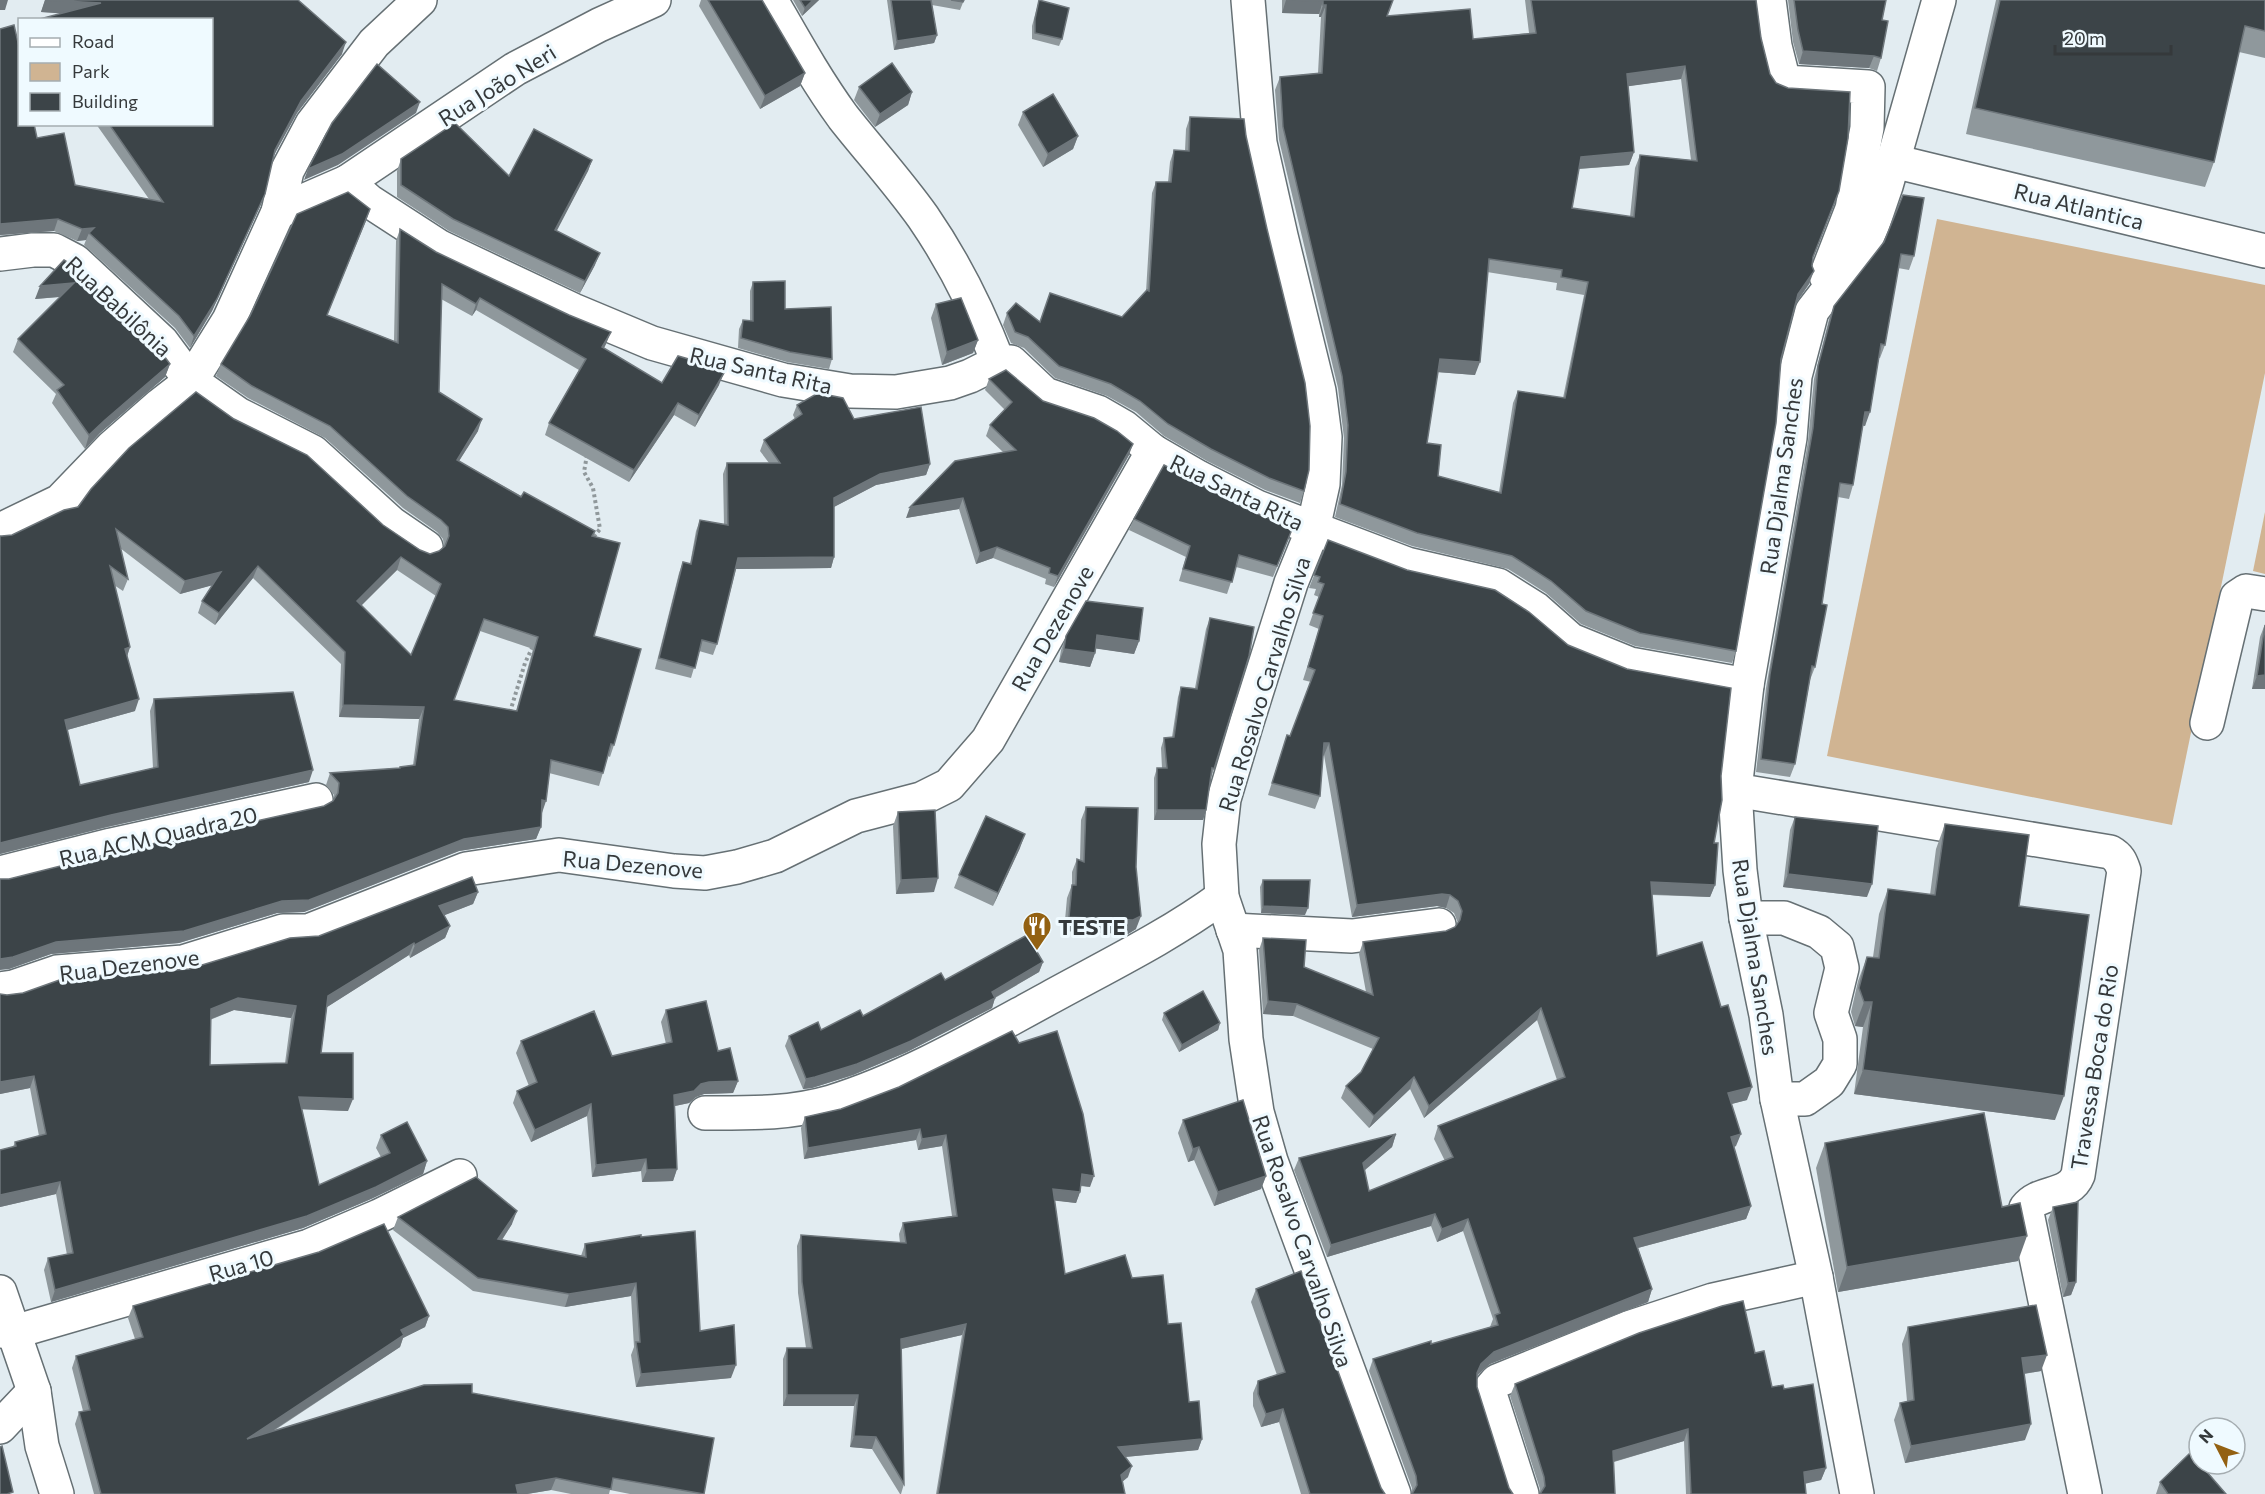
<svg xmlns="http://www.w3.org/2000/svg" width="2265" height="1494" font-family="Commissioner,sans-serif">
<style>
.green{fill:#d0b492}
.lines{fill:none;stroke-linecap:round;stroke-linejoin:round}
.minor-casing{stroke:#667074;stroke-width:36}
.path{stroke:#90989b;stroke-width:4;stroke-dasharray:3 3;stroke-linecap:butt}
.minor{stroke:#fff;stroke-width:33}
.wall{fill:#8f989c;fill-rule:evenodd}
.shaded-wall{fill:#6e767b}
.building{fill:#3c4448;stroke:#6e767b;stroke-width:1.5;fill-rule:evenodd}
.labels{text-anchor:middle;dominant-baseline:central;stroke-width:6;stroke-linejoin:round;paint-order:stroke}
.street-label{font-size:22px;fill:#35393b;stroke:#effaff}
.poi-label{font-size:22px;font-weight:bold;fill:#35393b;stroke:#effaff;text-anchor:start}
</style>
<rect width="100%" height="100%" fill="#e2ecf1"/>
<!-- green -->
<g class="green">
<path d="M 1937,219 L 2265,285 L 2265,373 L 2172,825 L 1827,756 Z"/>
<path d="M 2265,512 L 2265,574 L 2253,571 Z"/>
</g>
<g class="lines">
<!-- minor casing -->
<g class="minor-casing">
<g id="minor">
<path d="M 771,0 C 794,40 816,80 843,117 C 869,150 898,182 923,217 C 954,262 978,310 998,362"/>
<path d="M 1248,0 L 1260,143 L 1281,236 L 1319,391 L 1325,437 L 1323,484 L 1313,529 L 1291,583 L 1247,722 L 1224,799 L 1219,844 L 1222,897 L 1240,950 L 1246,1039 L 1257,1112 L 1271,1161 L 1394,1494"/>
<path d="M 1769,0 L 1775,46 L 1784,82 L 1868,87 L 1867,128 L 1852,209 L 1826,276"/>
<path d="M 1893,161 L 2265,251"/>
<path d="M 347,182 L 515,69 L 599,25 L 654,0"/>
<path d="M 278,212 L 347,182 L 369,201 L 440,247 L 573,310 L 652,343 L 783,380 L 850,391 L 896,392 L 950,383 L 970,376 L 998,362 L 1011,362 L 1045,394 L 1098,412 L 1124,427 L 1153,451 L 1198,477 L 1257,507 L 1407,564 L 1498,585 L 1536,609 L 1571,640 L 1630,664 L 1747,685"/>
<path d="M 0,254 L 33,250 L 54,250 L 75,261 L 162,342 L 191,381 L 238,414 L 313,452 L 391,523 L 426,547"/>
<path d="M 0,530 L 60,501 L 112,447 L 160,405 L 191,381 L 229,320 L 278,212 L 287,171 L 312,124 L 374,43 L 420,0"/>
<path d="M 2207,723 L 2237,597 L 2246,591 L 2265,594"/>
<path d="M 1735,790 L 2110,852 C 2119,857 2121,862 2124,871 L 2078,1175 C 2069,1198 2039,1190 2026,1208 L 2085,1494"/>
<path d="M 0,873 L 111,845 L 316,800"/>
<path d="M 1746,918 L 1784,918 L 1819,932 L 1837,947 L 1842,968 L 1831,1013 L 1840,1039 L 1840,1064 L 1829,1082 L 1805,1099 L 1777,1099"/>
<path d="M 1233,930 L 1352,936 L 1439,925"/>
<path d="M 0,989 L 13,987 L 57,972 L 183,962 L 283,931 L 308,931 L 466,869 L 559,855 L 674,871 L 705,873 L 737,867 L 775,856 L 856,816 L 921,799 L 949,785 L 988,740 L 1153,451"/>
<path d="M 705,1113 C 748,1113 790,1114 831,1102 C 908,1078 979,1036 1049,998 C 1109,965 1167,937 1222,897"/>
<path d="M 0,1292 L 34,1391 L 42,1446 L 57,1494"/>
<path d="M 0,1331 L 14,1332 L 309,1246 L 379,1216 L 460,1176"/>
<path d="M 0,1427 L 34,1391"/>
<path d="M 1522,1494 L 1490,1394 L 1491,1388 L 1497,1381 L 1628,1328 L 1713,1300 L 1816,1277"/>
<path d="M 1857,1494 L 1816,1277 L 1777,1099 L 1766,1015 L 1746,918 L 1740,870 L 1735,790 L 1747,685 L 1790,438 L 1795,376 L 1812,311 L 1864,244 L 1873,224 L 1886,186 L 1939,0"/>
</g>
</g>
<!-- path -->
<g class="path">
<path d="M 587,455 L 584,472 L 593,488 L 600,529 L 591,540"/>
<path d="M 510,712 L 525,663 L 533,646"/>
</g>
<!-- minor -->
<use href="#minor" class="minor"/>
</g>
<!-- wall -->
<g class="wall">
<path d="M 45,0 L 342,54 L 297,113 L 273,157 L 265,194 L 260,206 L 212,311 L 190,348 L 175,328 L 84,245 L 86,240 L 77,241 L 54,231 L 0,235 L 0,29 L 37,138 L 75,185 L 149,199 L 96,124 L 212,124 L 61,13 L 41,12 Z"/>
<path d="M 701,0 L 762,0 L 805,73 L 800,86 L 760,109 L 699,6 Z"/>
<path d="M 793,0 L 819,0 L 802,16 Z"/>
<path d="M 887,0 L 964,0 L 960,10 L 932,5 L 937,35 L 934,43 L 894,50 Z"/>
<path d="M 1039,0 L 1062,39 L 1059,46 L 1032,39 L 1032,26 Z"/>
<path d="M 1282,0 L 1393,0 L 1387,16 L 1473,39 L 1529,33 L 1525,0 L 1756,0 L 1761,38 L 1813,258 L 1809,284 L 1796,303 L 1781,359 L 1736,651 L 1732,663 L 1635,646 L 1581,624 L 1546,593 L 1508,569 L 1412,546 L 1335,517 L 1342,485 L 1344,438 L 1338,388 L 1279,140 L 1275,90 L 1280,77 L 1318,73 L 1321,17 L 1319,17 L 1319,14 L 1282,13 ZM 1681,79 L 1691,160 L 1640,155 L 1635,168 L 1630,217 L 1572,208 L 1579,169 L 1629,165 L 1634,152 L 1628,86 ZM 1487,272 L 1557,283 L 1556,290 L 1584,295 L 1563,398 L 1518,391 L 1513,403 L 1499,492 L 1438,476 L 1427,443 L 1438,372 L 1475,375 Z"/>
<path d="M 1788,0 L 1886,0 L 1882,20 L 1881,58 L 1877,71 L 1869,68 L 1799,64 L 1793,42 Z"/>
<path d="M 1996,0 L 2265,0 L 2265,58 L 2239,52 L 2214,162 L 2205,187 L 1966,134 Z"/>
<path d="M 859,87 L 912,92 L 908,105 L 875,127 L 854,100 Z"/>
<path d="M 1023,112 L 1078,136 L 1073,149 L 1043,167 L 1018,125 Z"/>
<path d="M 1190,117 L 1246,136 L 1304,491 L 1300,503 L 1265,490 L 1207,461 L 1164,436 L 1136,412 L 1107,396 L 1055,378 L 1024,348 L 1011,343 L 1003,325 L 1007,313 L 1040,322 L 1122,317 L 1146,292 L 1152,193 L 1156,182 L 1168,182 L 1170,162 L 1174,150 L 1185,151 L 1186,129 Z"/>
<path d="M 401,159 L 509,176 L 592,160 L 588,171 L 556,231 L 595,265 L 580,293 L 449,231 L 397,197 L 397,171 Z"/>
<path d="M 370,209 L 327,315 L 394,341 L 396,241 L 400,229 L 436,252 L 606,344 L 604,348 L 662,383 L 719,385 L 695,427 L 674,415 L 629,482 L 545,435 L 549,423 L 579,370 L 476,310 L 472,316 L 441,299 L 439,392 L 478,431 L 459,461 L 593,536 L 594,636 L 614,745 L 610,757 L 608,756 L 599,786 L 549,773 L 541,813 L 541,827 L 536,839 L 459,851 L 304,912 L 277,913 L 179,943 L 51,954 L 9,969 L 9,879 L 324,806 L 334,800 L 334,795 L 326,785 L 330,773 L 399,768 L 400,767 L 413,765 L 419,719 L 339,717 L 341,664 L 253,578 L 215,625 L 198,613 L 202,601 L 212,585 L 180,594 L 120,548 L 128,579 L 123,591 L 114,585 L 130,647 L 127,656 L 135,711 L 67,730 L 80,785 L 153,768 L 150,711 L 154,699 L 309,782 L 107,827 L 0,854 L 0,536 L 2,536 L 12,535 L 64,510 L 383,525 L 420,550 L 430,554 L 439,551 L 444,547 L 443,539 L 437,532 L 403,508 L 325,438 L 248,398 L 216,376 L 221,364 ZM 397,570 L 436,596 L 411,655 L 361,605 ZM 480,631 L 533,649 L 516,711 L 454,700 Z"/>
<path d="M 1884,242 L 1914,256 L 1909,270 L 1898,268 L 1885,345 L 1880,358 L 1879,358 L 1865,426 L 1863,425 L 1853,485 L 1849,499 L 1838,497 L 1822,604 L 1815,667 L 1810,680 L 1795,764 L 1790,777 L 1756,772 L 1766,688 L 1808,441 L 1814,379 L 1829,319 L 1834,306 Z"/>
<path d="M 64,260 L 170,364 L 165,377 L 100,433 L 85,449 L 52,403 L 56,394 L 13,352 L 18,339 L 60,297 L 35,299 Z"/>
<path d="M 753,282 L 785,309 L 832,359 L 829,369 L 787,362 L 738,348 L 739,329 L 743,320 L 750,320 L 750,291 Z"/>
<path d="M 936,304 L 978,340 L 973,353 L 942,365 L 931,318 Z"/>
<path d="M 989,379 L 1043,401 L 1129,455 L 1054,587 L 1045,584 L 1046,579 L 993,558 L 976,564 L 959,509 L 906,518 L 1003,452 L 986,436 L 990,425 L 1005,410 L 985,390 Z"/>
<path d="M 797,405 L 854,419 L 930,464 L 926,475 L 876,485 L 834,507 L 834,557 L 831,568 L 736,569 L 717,644 L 713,655 L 699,651 L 691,678 L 655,669 L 679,573 L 683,562 L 690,564 L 696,531 L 700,520 L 724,525 L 723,474 L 727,463 L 769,463 L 760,451 L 764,440 L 795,419 L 793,415 Z"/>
<path d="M 1253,512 L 1293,527 L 1273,577 L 1236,567 L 1227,594 L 1179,581 L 1186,557 L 1129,530 L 1134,519 Z"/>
<path d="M 1328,540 L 1721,776 L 1714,843 L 1715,885 L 1710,897 L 1652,895 L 1657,956 L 1747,1100 L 1731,1104 L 1736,1146 L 1734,1147 L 1751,1206 L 1746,1219 L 1638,1248 L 1652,1289 L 1648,1302 L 1490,1364 L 1477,1376 L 1477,1387 L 1509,1488 L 1412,1494 L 1412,1488 L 1369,1371 L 1373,1359 L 1431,1344 L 1490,1327 L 1493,1319 L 1463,1231 L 1437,1242 L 1431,1226 L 1327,1257 L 1294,1170 L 1299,1158 L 1396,1134 L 1392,1147 L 1364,1170 L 1369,1191 L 1445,1161 L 1434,1139 L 1438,1126 L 1557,1080 L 1537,1020 L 1424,1118 L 1410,1089 L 1369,1128 L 1341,1098 L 1346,1086 L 1361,1072 L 1373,1049 L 1293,1016 L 1263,1014 L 1259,950 L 1263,938 L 1304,967 L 1366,992 L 1359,954 L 1363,942 L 1446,931 L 1455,927 L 1458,923 L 1454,913 L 1446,908 L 1437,906 L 1352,917 L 1324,755 L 1323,756 L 1320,796 L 1315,809 L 1268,795 L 1287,735 L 1290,736 L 1311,682 L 1303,680 L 1319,629 L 1309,625 L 1319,597 L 1314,595 L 1316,589 L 1309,588 Z"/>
<path d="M 1210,618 L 1214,769 L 1211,778 L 1206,810 L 1203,820 L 1154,820 L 1154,778 L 1157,768 L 1162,768 L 1161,748 L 1164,738 L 1172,737 L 1178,697 L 1181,687 L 1195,688 L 1206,629 Z"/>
<path d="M 2265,624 L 2265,689 L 2252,689 L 2260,637 Z"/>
<path d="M 1066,636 L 1139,641 L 1134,654 L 1095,648 L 1095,653 L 1090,667 L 1059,662 L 1061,650 Z"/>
<path d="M 1086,807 L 1136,867 L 1136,929 L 1128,934 L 1064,931 L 1067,898 L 1072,885 L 1072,872 L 1077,859 L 1080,860 L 1081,820 Z"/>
<path d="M 898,812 L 934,892 L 896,894 L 893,826 Z"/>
<path d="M 1795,817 L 1867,897 L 1783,887 L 1790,830 Z"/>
<path d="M 1945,824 L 2019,906 L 2055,1120 L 1854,1094 L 1863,1027 L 1855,1026 L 1851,1012 L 1858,981 L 1867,957 L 1873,957 L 1879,914 L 1888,889 L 1930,895 L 1936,849 Z"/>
<path d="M 1020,848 L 993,906 L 954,888 L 959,875 Z"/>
<path d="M 1263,880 L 1305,915 L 1261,913 L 1260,887 Z"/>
<path d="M 478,892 L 473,904 L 444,915 L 450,926 L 445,938 L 410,958 L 409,955 L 327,1007 L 321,1053 L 348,1111 L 302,1109 L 319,1185 L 381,1157 L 376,1148 L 381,1135 L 427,1161 L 423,1174 L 371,1199 L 303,1228 L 51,1302 L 44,1270 L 48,1258 L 67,1255 L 56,1194 L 0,1207 L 0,1150 L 13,1147 L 15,1142 L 39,1136 L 30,1088 L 0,1094 L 0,994 L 7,995 L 189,969 L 319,936 ZM 234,1010 L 291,1018 L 285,1063 L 210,1065 L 210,1020 Z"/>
<path d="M 1043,962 L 1039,972 L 995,998 L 992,1008 L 907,1052 L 853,1075 L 812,1088 L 803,1089 L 785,1046 L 789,1036 L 821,1030 L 863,1016 L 945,980 Z"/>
<path d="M 666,1010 L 718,1051 L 738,1081 L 733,1093 L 704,1094 L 696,1097 L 689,1103 L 675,1106 L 677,1169 L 673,1181 L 642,1182 L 641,1171 L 592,1177 L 587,1116 L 531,1142 L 513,1103 L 517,1091 L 529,1086 L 516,1053 L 521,1041 L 612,1056 L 666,1044 L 661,1022 Z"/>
<path d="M 1164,1013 L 1220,1023 L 1218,1030 L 1179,1052 L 1162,1020 Z"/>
<path d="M 899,1087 L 1090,1187 L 1080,1186 L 1080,1192 L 1076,1203 L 1054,1200 L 1065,1274 L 1132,1278 L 1168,1324 L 1189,1402 L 1202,1439 L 1198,1450 L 1125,1457 L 1128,1477 L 1122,1482 L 1125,1494 L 936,1494 L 962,1335 L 901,1349 L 904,1484 L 901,1494 L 900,1494 L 872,1449 L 850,1447 L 854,1406 L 783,1406 L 783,1359 L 787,1348 L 806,1348 L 798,1293 L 797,1246 L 801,1235 L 900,1243 L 899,1234 L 903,1223 L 952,1216 L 942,1146 L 918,1150 L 916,1140 L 804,1159 L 801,1128 L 805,1117 L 841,1109 Z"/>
<path d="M 1183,1120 L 1266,1176 L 1261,1189 L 1214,1206 L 1194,1160 L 1188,1162 L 1178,1133 Z"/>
<path d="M 1825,1143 L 2002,1207 L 2018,1261 L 1838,1292 L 1816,1168 Z"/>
<path d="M 2053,1207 L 2076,1282 L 2071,1295 L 2063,1297 L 2048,1220 Z"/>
<path d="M 398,1217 L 512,1224 L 502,1240 L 581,1256 L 585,1244 L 641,1237 L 700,1331 L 731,1378 L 636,1387 L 631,1355 L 634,1347 L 631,1296 L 565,1307 L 473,1291 L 393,1230 Z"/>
<path d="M 1256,1289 L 1381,1488 L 1385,1494 L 1301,1494 L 1279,1422 L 1261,1427 L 1253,1406 L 1253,1393 L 1258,1381 L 1277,1375 L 1251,1302 Z"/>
<path d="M 133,1306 L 429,1316 L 425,1327 L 403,1338 L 400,1347 L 272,1432 L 472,1393 L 704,1494 L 630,1494 L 610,1490 L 609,1494 L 571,1494 L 551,1490 L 527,1494 L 94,1494 L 75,1424 L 79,1412 L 83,1411 L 72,1368 L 76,1356 L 135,1339 L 128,1318 Z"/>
<path d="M 1908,1327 L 2041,1371 L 2024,1374 L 2025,1440 L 1905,1463 L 1894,1420 L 1900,1403 L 1907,1401 L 1902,1344 Z"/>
<path d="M 1755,1353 L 1772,1387 L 1784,1389 L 1826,1468 L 1821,1480 L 1805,1483 L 1806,1494 L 1686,1494 L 1684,1441 L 1614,1462 L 1540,1494 L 1540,1489 L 1510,1396 L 1515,1384 Z"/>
<path d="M 2160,1482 L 2226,1494 L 2156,1494 Z"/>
</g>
<!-- shaded-wall -->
<g class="shaded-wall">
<path d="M 0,0 L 8,0 L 5,10 L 0,10 Z"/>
<path d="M 45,0 L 101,3 L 96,16 L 41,12 Z"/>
<path d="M 813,0 L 819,0 L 802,16 L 805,8 Z"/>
<path d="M 1286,0 L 1323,1 L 1319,14 L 1282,13 Z"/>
<path d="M 1323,5 L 1326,5 L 1321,17 L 1319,17 Z"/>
<path d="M 937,35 L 934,43 L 894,50 L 897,41 Z"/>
<path d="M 346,42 L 342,54 L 297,113 L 270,162 L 275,150 L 301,101 Z"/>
<path d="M 1803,51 L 1874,56 L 1869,68 L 1799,64 Z"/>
<path d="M 1685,66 L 1681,79 L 1623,87 L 1627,74 Z"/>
<path d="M 805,73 L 800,86 L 760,109 L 765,96 Z"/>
<path d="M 912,92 L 908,105 L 875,127 L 880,114 Z"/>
<path d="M 420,102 L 416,113 L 338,165 L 304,180 L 308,169 Z"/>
<path d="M 1078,136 L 1073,149 L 1043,167 L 1048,154 Z"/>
<path d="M 1634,152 L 1629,165 L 1576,169 L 1581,157 Z"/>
<path d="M 592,160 L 588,171 L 551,242 L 555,230 Z"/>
<path d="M 265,194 L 260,206 L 212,311 L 190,348 L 194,336 Z"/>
<path d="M 370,209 L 366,221 L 322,327 L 327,315 Z"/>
<path d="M 58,219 L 54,231 L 0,235 L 0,224 L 2,223 Z"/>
<path d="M 94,228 L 89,233 L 86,240 L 77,241 L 82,229 Z"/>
<path d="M 600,253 L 595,265 L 580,293 L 585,281 Z"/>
<path d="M 1814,271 L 1809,284 L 1794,306 L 1798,294 Z"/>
<path d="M 74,283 L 69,296 L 35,299 L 40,286 Z"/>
<path d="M 480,298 L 476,310 L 472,316 L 476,304 Z"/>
<path d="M 611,332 L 606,344 L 598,359 L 602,347 Z"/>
<path d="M 978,340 L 973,353 L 942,365 L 947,352 Z"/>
<path d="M 1440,359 L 1480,362 L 1475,375 L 1436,372 Z"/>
<path d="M 170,364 L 165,377 L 100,433 L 85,449 L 89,435 L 105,420 Z"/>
<path d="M 724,373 L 719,385 L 695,427 L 699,415 Z"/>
<path d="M 678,403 L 674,415 L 629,482 L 634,470 Z"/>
<path d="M 1865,412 L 1870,412 L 1865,426 L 1860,425 Z"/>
<path d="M 482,419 L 478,431 L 452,472 L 457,460 Z"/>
<path d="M 1133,444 L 1129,455 L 1054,587 L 1058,576 Z"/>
<path d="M 930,464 L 926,475 L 876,485 L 830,509 L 834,498 L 880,474 Z"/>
<path d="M 963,498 L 959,509 L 906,518 L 910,507 Z"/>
<path d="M 997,547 L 993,558 L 976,564 L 980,553 Z"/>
<path d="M 401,557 L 397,570 L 353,614 L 357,601 Z"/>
<path d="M 834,557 L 831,568 L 735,569 L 738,558 Z"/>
<path d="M 258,566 L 253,578 L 215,625 L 219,613 Z"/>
<path d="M 221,572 L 217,584 L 180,594 L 185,581 Z"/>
<path d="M 1097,635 L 1139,641 L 1134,654 L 1092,648 Z"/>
<path d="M 130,647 L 126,660 L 125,649 Z"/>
<path d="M 1064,649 L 1095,653 L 1090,667 L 1059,662 Z"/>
<path d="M 2265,675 L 2265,689 L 2252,689 L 2257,676 Z"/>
<path d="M 139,699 L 135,711 L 60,732 L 65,720 Z"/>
<path d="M 343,705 L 424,707 L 419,719 L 339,717 Z"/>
<path d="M 1324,743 L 1329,743 L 1324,755 L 1320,756 Z"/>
<path d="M 313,770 L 309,782 L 107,827 L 0,854 L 0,843 L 111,815 Z"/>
<path d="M 542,800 L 546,801 L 542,813 Z"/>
<path d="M 1157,810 L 1206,810 L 1203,820 L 1154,820 Z"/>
<path d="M 541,827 L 536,839 L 459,851 L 304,912 L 277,913 L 179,943 L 51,954 L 9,969 L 0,970 L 0,959 L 56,942 L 464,839 Z"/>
<path d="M 1025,834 L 1020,848 L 993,906 L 998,893 Z"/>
<path d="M 1788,874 L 1872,884 L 1867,897 L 1783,887 Z"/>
<path d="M 938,878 L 934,892 L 896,894 L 901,880 Z"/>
<path d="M 1651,882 L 1715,885 L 1710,897 L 1647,894 Z"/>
<path d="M 478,892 L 473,904 L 435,919 L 439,906 Z"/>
<path d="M 1442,894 L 1450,895 L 1446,908 L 1437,906 L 1352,917 L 1357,905 Z"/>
<path d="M 1263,906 L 1308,908 L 1305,915 L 1261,913 Z"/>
<path d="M 1141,916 L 1136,929 L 1128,934 L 1064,931 L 1069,917 Z"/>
<path d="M 450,926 L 445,938 L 410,958 L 415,945 Z"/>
<path d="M 414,943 L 409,955 L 324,1009 L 328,996 Z"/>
<path d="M 1043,962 L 1039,972 L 994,998 L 995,998 L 992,1008 L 907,1052 L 853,1075 L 812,1088 L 803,1089 L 806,1079 L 992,992 Z"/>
<path d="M 238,998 L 296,1006 L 291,1018 L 234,1010 L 206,1021 L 211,1009 Z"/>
<path d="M 1268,1001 L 1297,1004 L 1293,1016 L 1263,1014 Z"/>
<path d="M 1864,1002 L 1872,1002 L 1863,1027 L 1855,1026 Z"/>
<path d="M 1541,1008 L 1537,1020 L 1424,1118 L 1429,1106 Z"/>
<path d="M 1220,1023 L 1218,1030 L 1179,1052 L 1182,1045 Z"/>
<path d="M 1863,1070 L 2064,1096 L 2055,1120 L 1854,1094 Z"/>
<path d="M 34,1076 L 30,1088 L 0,1094 L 0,1082 Z"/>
<path d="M 1414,1077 L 1410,1089 L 1369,1128 L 1374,1116 Z"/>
<path d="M 738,1081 L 733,1093 L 704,1094 L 696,1097 L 689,1103 L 670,1107 L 674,1095 L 701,1084 L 709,1082 Z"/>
<path d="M 1752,1087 L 1747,1100 L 1724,1106 L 1728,1093 Z"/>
<path d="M 299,1097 L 353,1099 L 348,1111 L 295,1109 Z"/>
<path d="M 591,1104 L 587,1116 L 531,1142 L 535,1130 Z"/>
<path d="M 920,1129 L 916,1140 L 804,1159 L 808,1148 Z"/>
<path d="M 1396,1134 L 1392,1147 L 1358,1176 L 1363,1163 Z"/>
<path d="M 1741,1134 L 1736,1146 L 1727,1149 L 1731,1137 Z"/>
<path d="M 946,1135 L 942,1146 L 918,1150 L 922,1139 Z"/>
<path d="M 1199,1147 L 1194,1160 L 1188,1162 L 1193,1149 Z"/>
<path d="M 646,1159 L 641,1171 L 592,1177 L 596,1165 Z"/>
<path d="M 427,1161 L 423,1174 L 371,1199 L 303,1228 L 51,1302 L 55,1290 Z"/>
<path d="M 677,1169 L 673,1181 L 642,1182 L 647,1170 Z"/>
<path d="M 1082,1174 L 1094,1176 L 1090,1187 L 1078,1185 Z"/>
<path d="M 1266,1176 L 1261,1189 L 1214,1206 L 1218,1192 Z"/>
<path d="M 60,1182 L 56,1194 L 0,1207 L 0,1195 Z"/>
<path d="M 1053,1189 L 1080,1192 L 1076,1203 L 1049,1200 Z"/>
<path d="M 1751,1206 L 1746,1219 L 1630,1250 L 1634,1238 Z"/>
<path d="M 517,1211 L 512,1224 L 494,1252 L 498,1239 Z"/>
<path d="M 1435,1214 L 1431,1226 L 1327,1257 L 1331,1245 Z"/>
<path d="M 1468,1219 L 1463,1231 L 1437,1242 L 1442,1229 Z"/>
<path d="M 2027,1236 L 2018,1261 L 1838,1292 L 1847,1267 Z"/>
<path d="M 2076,1282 L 2071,1295 L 2063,1297 L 2068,1283 Z"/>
<path d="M 636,1283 L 631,1296 L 565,1307 L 569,1294 Z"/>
<path d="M 1652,1289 L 1648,1302 L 1490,1364 L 1476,1376 L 1473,1385 L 1481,1364 L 1494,1352 Z"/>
<path d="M 429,1316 L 425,1327 L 403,1338 L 400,1347 L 242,1451 L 247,1439 L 401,1330 Z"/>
<path d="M 966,1324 L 962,1335 L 897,1350 L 901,1339 Z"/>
<path d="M 2047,1355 L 2041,1371 L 2016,1375 L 2022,1358 Z"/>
<path d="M 736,1365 L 731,1378 L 636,1387 L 641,1374 Z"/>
<path d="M 787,1395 L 858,1395 L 854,1406 L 783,1406 Z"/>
<path d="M 1283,1409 L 1279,1422 L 1261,1427 L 1266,1414 Z"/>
<path d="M 2031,1424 L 2025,1440 L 1905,1463 L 1911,1446 Z"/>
<path d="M 1688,1429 L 1684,1441 L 1609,1463 L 1613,1451 Z"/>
<path d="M 854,1436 L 876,1437 L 872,1449 L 850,1447 Z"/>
<path d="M 1202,1439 L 1198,1450 L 1114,1458 L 1118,1447 Z"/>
<path d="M 1132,1466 L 1128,1477 L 1117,1486 L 1121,1475 Z"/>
<path d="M 1826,1468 L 1821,1480 L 1800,1485 L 1804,1472 Z"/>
<path d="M 556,1478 L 551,1490 L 527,1494 L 513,1494 L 516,1485 Z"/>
</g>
<!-- building -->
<g class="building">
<path d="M 45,0 L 298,0 L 346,42 L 301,101 L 275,150 L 265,194 L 217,299 L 194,336 L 179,316 L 89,233 L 94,228 L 82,229 L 58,219 L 0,224 L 0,29 L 14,25 L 20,51 L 20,124 L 34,124 L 37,138 L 64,133 L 75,185 L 163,202 L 109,124 L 212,124 L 212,20 L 36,20 L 101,3 Z"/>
<path d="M 708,0 L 762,0 L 805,73 L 765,96 Z"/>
<path d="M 800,0 L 813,0 L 805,8 Z"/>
<path d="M 891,0 L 931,0 L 937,35 L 897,41 Z"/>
<path d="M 951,0 L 964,0 L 963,2 Z"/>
<path d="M 1039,0 L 1069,8 L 1062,39 L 1035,33 L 1035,19 Z"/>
<path d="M 1289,0 L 1393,0 L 1387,16 L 1470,9 L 1473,39 L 1536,33 L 1531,0 L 1756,0 L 1761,38 L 1770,74 L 1776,83 L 1788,88 L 1850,92 L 1848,138 L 1839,191 L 1813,257 L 1812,266 L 1814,271 L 1798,294 L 1781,359 L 1776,423 L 1736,651 L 1640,633 L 1586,611 L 1551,581 L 1512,556 L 1417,533 L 1340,504 L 1346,472 L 1348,425 L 1342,376 L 1283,127 L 1280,77 L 1322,73 L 1326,5 L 1323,5 L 1323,1 ZM 1685,66 L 1697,161 L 1640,155 L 1634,217 L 1572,208 L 1581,157 L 1634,152 L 1627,74 ZM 1489,259 L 1562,270 L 1561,277 L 1588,282 L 1565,398 L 1518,391 L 1501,493 L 1438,476 L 1441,445 L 1427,443 L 1440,359 L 1480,362 Z"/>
<path d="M 1794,0 L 1886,0 L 1882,20 L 1888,21 L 1881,58 L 1874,56 L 1803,51 L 1798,30 Z"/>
<path d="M 2000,0 L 2265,0 L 2265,31 L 2245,26 L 2214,162 L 1975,108 Z"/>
<path d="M 892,63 L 912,92 L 880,114 L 859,87 Z"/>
<path d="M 377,64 L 420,102 L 342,154 L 308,169 L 332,123 Z"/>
<path d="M 1053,94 L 1078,136 L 1048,154 L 1023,112 Z"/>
<path d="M 1190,117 L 1244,119 L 1246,136 L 1267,229 L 1305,383 L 1310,426 L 1309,470 L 1304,491 L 1269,478 L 1211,449 L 1168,424 L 1140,401 L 1111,384 L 1059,366 L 1028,337 L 1015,332 L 1007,313 L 1016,303 L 1040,322 L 1050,293 L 1122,317 L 1147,290 L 1149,291 L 1156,182 L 1171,182 L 1174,150 L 1189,151 Z"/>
<path d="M 455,123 L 509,176 L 534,129 L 592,160 L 555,230 L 600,253 L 585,281 L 453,219 L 401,185 L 401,159 Z"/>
<path d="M 348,192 L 370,209 L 327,315 L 398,343 L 400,229 L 436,252 L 569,315 L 611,332 L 602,347 L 662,383 L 678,356 L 713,366 L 724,373 L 699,415 L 678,403 L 634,470 L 549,423 L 586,359 L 480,298 L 476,304 L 442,284 L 439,392 L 482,419 L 457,460 L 521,497 L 524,492 L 595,531 L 592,536 L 620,543 L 594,636 L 641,649 L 614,745 L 611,744 L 603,773 L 551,760 L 546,801 L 542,800 L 541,827 L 464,839 L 309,900 L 282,901 L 184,931 L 56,942 L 13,957 L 0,959 L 0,879 L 9,879 L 120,851 L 324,806 L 333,801 L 338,793 L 339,783 L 330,773 L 400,768 L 400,767 L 415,765 L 424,707 L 343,705 L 345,652 L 258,566 L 219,613 L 202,601 L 221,572 L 185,581 L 116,529 L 128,579 L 110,566 L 130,647 L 125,649 L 139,699 L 65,720 L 80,785 L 158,767 L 154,699 L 293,692 L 313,770 L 111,815 L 0,843 L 0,536 L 2,536 L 12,535 L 64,510 L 78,507 L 91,489 L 129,448 L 196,392 L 234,419 L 307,455 L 383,525 L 420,550 L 430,554 L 439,551 L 445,546 L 449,536 L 448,527 L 441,520 L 407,496 L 330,426 L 252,386 L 221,364 L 250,316 L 297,214 ZM 401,557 L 441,584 L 411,655 L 357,601 ZM 484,619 L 538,637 L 517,711 L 454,700 Z"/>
<path d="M 1903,195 L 1924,198 L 1914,256 L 1901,254 L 1885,345 L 1881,344 L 1870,412 L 1865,412 L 1853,485 L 1840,483 L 1822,604 L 1827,605 L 1815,667 L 1812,666 L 1795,764 L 1761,759 L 1770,674 L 1813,428 L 1818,366 L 1834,306 L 1884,242 Z"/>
<path d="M 64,260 L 69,263 L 153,341 L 170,364 L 105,420 L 89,435 L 57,390 L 64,385 L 18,339 L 74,283 L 40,286 Z"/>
<path d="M 785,281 L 785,309 L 831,307 L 832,359 L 790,352 L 741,338 L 743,320 L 753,321 L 753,282 Z"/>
<path d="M 961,298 L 978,340 L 947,352 L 936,304 Z"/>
<path d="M 1006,370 L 1043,401 L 1094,418 L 1117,431 L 1133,444 L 1058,576 L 1049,573 L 1050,568 L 997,547 L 980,553 L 963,498 L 910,507 L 955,461 L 1016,450 L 990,425 L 1012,402 L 989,379 Z"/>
<path d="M 818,393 L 843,398 L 854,419 L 921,407 L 930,464 L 880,474 L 834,498 L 834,557 L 738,558 L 717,644 L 702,640 L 695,668 L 659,658 L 683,562 L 691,564 L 700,520 L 728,525 L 727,463 L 780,463 L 764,440 L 802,414 L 797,405 Z"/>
<path d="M 1164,465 L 1253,512 L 1293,527 L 1277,566 L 1239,555 L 1232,582 L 1183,569 L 1190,546 L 1134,519 Z"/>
<path d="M 1328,540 L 1407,570 L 1495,590 L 1529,612 L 1568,645 L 1627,669 L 1731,688 L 1721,776 L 1722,800 L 1714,843 L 1718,843 L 1715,885 L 1651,882 L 1657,956 L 1702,942 L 1721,1007 L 1728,1005 L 1752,1087 L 1728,1093 L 1741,1134 L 1731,1137 L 1751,1206 L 1634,1238 L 1652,1289 L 1494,1352 L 1481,1364 L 1477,1373 L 1477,1387 L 1509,1488 L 1513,1494 L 1412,1494 L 1417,1485 L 1416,1476 L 1373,1359 L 1431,1341 L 1431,1344 L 1498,1325 L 1495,1315 L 1500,1313 L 1468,1219 L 1442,1229 L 1435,1214 L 1331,1245 L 1299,1158 L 1396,1134 L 1363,1163 L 1369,1191 L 1453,1157 L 1438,1126 L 1565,1077 L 1541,1008 L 1429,1106 L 1414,1077 L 1374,1116 L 1346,1086 L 1361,1072 L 1379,1038 L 1297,1004 L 1268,1001 L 1263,938 L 1306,940 L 1304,967 L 1373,995 L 1363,942 L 1446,931 L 1455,927 L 1460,920 L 1462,911 L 1458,901 L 1450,895 L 1442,894 L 1357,905 L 1329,743 L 1324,743 L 1320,796 L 1272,783 L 1287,735 L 1290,736 L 1315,670 L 1308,667 L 1323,616 L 1313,613 L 1324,584 L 1318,582 L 1320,577 L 1314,575 Z"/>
<path d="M 1086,601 L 1143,608 L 1139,641 L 1097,635 L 1095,653 L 1064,649 L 1066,636 Z"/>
<path d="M 1210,618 L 1254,627 L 1249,656 L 1214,769 L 1212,768 L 1206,810 L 1157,810 L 1157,768 L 1167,768 L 1164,738 L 1174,737 L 1181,687 L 1197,689 Z"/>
<path d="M 2265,625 L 2265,675 L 2257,676 Z"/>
<path d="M 1086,807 L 1138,808 L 1136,867 L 1141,916 L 1133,920 L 1069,917 L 1072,885 L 1076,885 L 1077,859 L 1084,862 Z"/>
<path d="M 935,810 L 938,878 L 901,880 L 898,812 Z"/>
<path d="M 986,816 L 1025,834 L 998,893 L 959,875 Z"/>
<path d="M 1795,817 L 1878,826 L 1872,884 L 1788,874 Z"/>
<path d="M 1945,824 L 2029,835 L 2019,906 L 2089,915 L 2064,1096 L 1863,1070 L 1872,1002 L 1864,1002 L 1859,988 L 1867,957 L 1879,958 L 1888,889 L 1935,895 Z"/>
<path d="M 472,877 L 478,892 L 439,906 L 450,926 L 415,945 L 414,943 L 328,996 L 321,1053 L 353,1053 L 353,1099 L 299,1097 L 319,1185 L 390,1153 L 381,1135 L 407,1122 L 427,1161 L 376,1187 L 307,1216 L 55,1290 L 48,1258 L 73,1253 L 60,1182 L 0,1195 L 0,1150 L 16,1146 L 15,1142 L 46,1134 L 34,1076 L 0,1082 L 0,994 L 7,995 L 23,993 L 65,978 L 189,969 L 290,938 L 319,936 ZM 238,998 L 296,1006 L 287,1063 L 210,1065 L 211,1009 Z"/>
<path d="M 1263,880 L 1310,880 L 1308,908 L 1263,906 Z"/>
<path d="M 1027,935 L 1043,962 L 992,992 L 995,998 L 911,1041 L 857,1064 L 815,1077 L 806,1079 L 789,1036 L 818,1022 L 821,1030 L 860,1010 L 863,1016 L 941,973 L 945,980 Z"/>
<path d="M 1203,991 L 1220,1023 L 1182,1045 L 1164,1013 Z"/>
<path d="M 706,1001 L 718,1051 L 730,1048 L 738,1081 L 709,1082 L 701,1084 L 694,1091 L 674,1095 L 677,1169 L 647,1170 L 646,1159 L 596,1165 L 591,1104 L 535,1130 L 517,1091 L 537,1082 L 521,1041 L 594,1011 L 612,1056 L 672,1042 L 666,1010 Z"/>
<path d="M 1012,1031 L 1019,1043 L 1057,1031 L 1083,1114 L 1094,1176 L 1082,1174 L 1080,1192 L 1053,1189 L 1065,1274 L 1125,1255 L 1132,1278 L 1163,1275 L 1168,1324 L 1181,1323 L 1189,1402 L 1199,1401 L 1202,1439 L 1118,1447 L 1132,1466 L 1121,1475 L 1125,1494 L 938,1494 L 966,1324 L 901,1339 L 904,1484 L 876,1437 L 854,1436 L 858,1395 L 787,1395 L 787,1348 L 812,1348 L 802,1282 L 801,1235 L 906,1243 L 903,1223 L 957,1216 L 946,1135 L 922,1139 L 920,1129 L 808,1148 L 805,1117 L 841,1109 L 899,1087 Z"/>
<path d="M 1243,1100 L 1266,1176 L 1218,1192 L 1199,1147 L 1193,1149 L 1183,1120 Z"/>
<path d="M 1984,1113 L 2002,1207 L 2020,1203 L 2027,1236 L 1847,1267 L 1825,1143 Z"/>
<path d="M 476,1177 L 517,1211 L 498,1239 L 586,1257 L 585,1244 L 641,1235 L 641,1237 L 695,1231 L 700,1331 L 734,1325 L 736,1365 L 641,1374 L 636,1342 L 640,1342 L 636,1283 L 569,1294 L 478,1278 L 398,1217 Z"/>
<path d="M 2078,1202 L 2076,1282 L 2068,1283 L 2053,1207 Z"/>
<path d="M 384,1224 L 429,1316 L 401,1330 L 404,1335 L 247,1439 L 424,1385 L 472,1384 L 472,1393 L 714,1438 L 704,1494 L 613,1478 L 611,1489 L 556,1478 L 516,1485 L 518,1494 L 101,1494 L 79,1412 L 90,1410 L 76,1356 L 143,1337 L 133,1306 L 319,1252 Z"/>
<path d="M 1301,1271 L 1381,1488 L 1385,1494 L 1310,1494 L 1283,1409 L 1266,1414 L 1258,1394 L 1258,1381 L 1285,1372 L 1256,1289 Z"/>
<path d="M 1743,1301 L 1755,1353 L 1764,1351 L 1772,1387 L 1783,1385 L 1784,1389 L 1813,1384 L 1826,1468 L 1804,1472 L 1806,1494 L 1691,1494 L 1688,1429 L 1613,1451 L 1615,1494 L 1540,1494 L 1545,1486 L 1544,1477 L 1515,1384 L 1639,1333 L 1722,1306 Z"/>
<path d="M 2036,1305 L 2047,1355 L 2022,1358 L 2031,1424 L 1911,1446 L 1900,1403 L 1914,1400 L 1908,1327 Z"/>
<path d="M 2,1446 L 13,1492 L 7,1494 L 0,1494 L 0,1447 Z"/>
<path d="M 2190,1453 L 2199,1462 L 2199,1464 L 2200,1464 L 2226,1494 L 2168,1494 L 2160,1482 Z"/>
</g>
<!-- icons -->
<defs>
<g id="restaurant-pin" transform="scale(1.5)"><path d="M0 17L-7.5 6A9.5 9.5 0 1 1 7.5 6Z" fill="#936112" stroke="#effaff"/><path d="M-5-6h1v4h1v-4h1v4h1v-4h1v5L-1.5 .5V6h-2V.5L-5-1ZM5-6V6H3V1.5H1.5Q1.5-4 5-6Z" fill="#fff"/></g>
</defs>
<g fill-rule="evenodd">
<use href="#restaurant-pin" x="1037" y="926"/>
</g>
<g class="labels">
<!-- street labels -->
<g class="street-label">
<text transform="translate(497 85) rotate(-32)">Rua João Neri</text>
<text transform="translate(2079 206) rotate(14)">Rua Atlantica</text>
<text transform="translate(119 306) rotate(43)">Rua Babilônia</text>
<text transform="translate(761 370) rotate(13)">Rua Santa Rita</text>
<text transform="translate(1781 476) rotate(-82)">Rua Djalma Sanches</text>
<text transform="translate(1237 492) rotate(26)">Rua Santa Rita</text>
<text transform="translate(1052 628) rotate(-60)">Rua Dezenove</text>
<text transform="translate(1264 684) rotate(-73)">Rua Rosalvo Carvalho Silva</text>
<text transform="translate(158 836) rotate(-13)">Rua ACM Quadra 20</text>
<text transform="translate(633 864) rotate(5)">Rua Dezenove</text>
<text transform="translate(1756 957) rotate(81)">Rua Djalma Sanches</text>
<text transform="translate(129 965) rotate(-7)">Rua Dezenove</text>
<text transform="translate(2094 1067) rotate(-81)">Travessa Boca do Rio</text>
<text transform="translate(1303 1241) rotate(71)">Rua Rosalvo Carvalho Silva</text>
<text transform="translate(241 1265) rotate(-16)">Rua 10</text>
</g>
<!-- poi labels -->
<g class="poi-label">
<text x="1058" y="926">TESTE</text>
</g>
</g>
<!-- legend -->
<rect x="18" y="18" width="195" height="108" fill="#effaff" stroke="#a5adb1" stroke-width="1.5"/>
<rect x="30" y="38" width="30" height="9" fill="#ffffff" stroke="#a5adb1" stroke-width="1.5"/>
<text x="72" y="48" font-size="18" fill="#35393b">Road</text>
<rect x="30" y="63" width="30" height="18" fill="#d0b492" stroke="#a5adb1" stroke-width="1.5"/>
<text x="72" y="78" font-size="18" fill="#35393b">Park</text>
<rect x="30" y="93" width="30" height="18" fill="#3c4448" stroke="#a5adb1" stroke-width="1.5"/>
<text x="72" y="108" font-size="18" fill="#35393b">Building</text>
<!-- north arrow -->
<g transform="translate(2217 1446) rotate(312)"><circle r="28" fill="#effaff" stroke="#a5adb1" stroke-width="1.5"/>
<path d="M0-4.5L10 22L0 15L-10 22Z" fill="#936112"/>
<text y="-9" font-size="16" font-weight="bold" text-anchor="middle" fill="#35393b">N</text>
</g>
<!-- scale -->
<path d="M2055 45v9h116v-9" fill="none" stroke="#35393b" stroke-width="3"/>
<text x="2064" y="45" font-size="18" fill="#35393b" stroke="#effaff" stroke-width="4.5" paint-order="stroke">20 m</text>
</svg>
